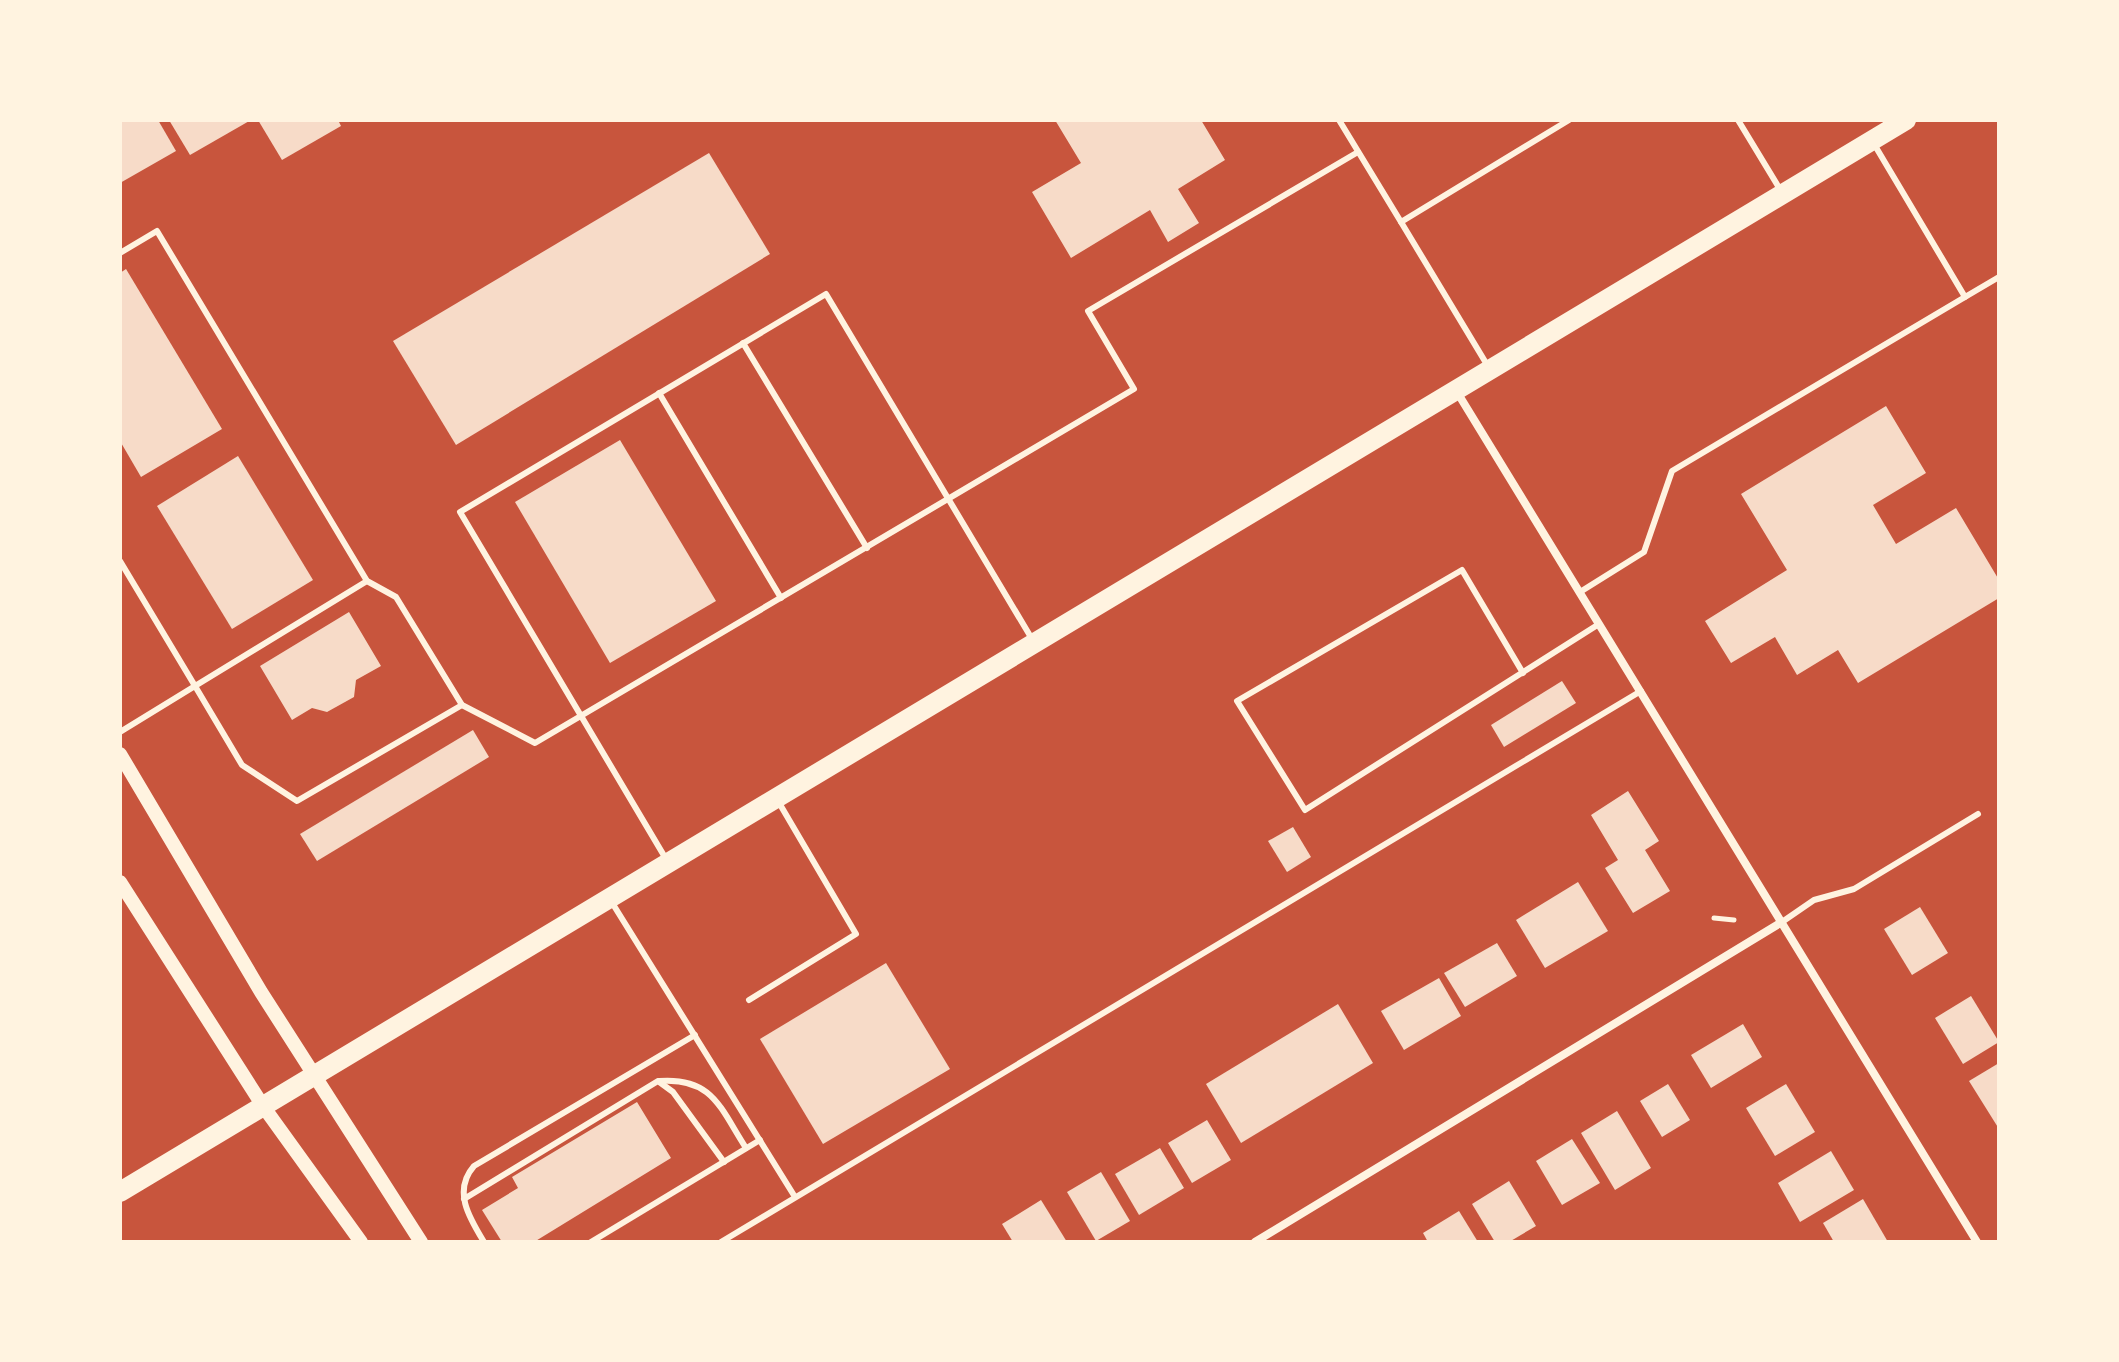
<svg xmlns="http://www.w3.org/2000/svg" width="2119" height="1362" font-family="Poppins,sans-serif">
<style>
.building{fill:#f7dbc8}
.lines{fill:none;stroke-linecap:round;stroke-linejoin:round}
.path{stroke:#fff3e0;stroke-width:5}
.service{stroke:#fff3e0;stroke-width:6}
.minor{stroke:#fff3e0;stroke-width:8}
.tertiary{stroke:#fff3e0;stroke-width:14}
.primary{stroke:#fff3e0;stroke-width:20}
</style>
<rect width="100%" height="100%" fill="#c8553d"/>
<!-- building -->
<g class="building">
<path d="M 120,120 L 158,120 L 176,151 L 120,183 Z"/>
<path d="M 169,120 L 251,120 L 190,155 Z"/>
<path d="M 258,120 L 338,120 L 341,126 L 282,160 Z"/>
<path d="M 1055,120 L 1201,120 L 1225,160 L 1178,189 L 1199,223 L 1168,242 L 1150,210 L 1071,258 L 1032,192 L 1081,163 Z"/>
<path d="M 709,153 L 770,254 L 456,445 L 393,341 Z"/>
<path d="M 126,269 L 222,429 L 141,477 L 120,441 L 120,273 Z"/>
<path d="M 1886,406 L 1926,473 L 1873,505 L 1896,544 L 1956,508 L 1999,580 L 1999,598 L 1858,683 L 1838,650 L 1797,675 L 1775,637 L 1731,663 L 1705,621 L 1787,570 L 1741,494 Z"/>
<path d="M 620,440 L 716,601 L 610,663 L 515,502 Z"/>
<path d="M 238,456 L 313,580 L 232,629 L 157,506 Z"/>
<path d="M 349,612 L 381,666 L 356,680 L 354,697 L 327,712 L 312,708 L 292,720 L 260,666 Z"/>
<path d="M 1562,681 L 1576,703 L 1504,747 L 1491,725 Z"/>
<path d="M 473,730 L 489,757 L 317,861 L 300,834 Z"/>
<path d="M 1628,791 L 1659,841 L 1645,850 L 1670,891 L 1633,913 L 1605,868 L 1618,860 L 1591,815 Z"/>
<path d="M 1293,827 L 1311,857 L 1287,872 L 1268,841 Z"/>
<path d="M 1578,882 L 1608,931 L 1545,968 L 1516,920 Z"/>
<path d="M 1920,907 L 1948,953 L 1912,975 L 1884,929 Z"/>
<path d="M 1497,943 L 1517,976 L 1465,1007 L 1444,973 Z"/>
<path d="M 886,963 L 950,1069 L 823,1144 L 760,1039 Z"/>
<path d="M 1439,978 L 1461,1016 L 1404,1050 L 1381,1011 Z"/>
<path d="M 1971,996 L 1999,1042 L 1963,1064 L 1935,1018 Z"/>
<path d="M 1338,1004 L 1373,1063 L 1241,1143 L 1206,1084 Z"/>
<path d="M 1743,1024 L 1762,1057 L 1711,1088 L 1691,1055 Z"/>
<path d="M 1999,1063 L 1999,1129 L 1969,1081 Z"/>
<path d="M 1668,1084 L 1690,1120 L 1662,1137 L 1640,1101 Z"/>
<path d="M 1786,1084 L 1815,1132 L 1775,1156 L 1746,1108 Z"/>
<path d="M 637,1102 L 671,1158 L 534,1242 L 502,1242 L 482,1210 L 518,1188 L 512,1177 Z"/>
<path d="M 1617,1111 L 1651,1168 L 1615,1190 L 1581,1133 Z"/>
<path d="M 1207,1120 L 1231,1160 L 1192,1183 L 1168,1143 Z"/>
<path d="M 1572,1139 L 1600,1183 L 1562,1205 L 1536,1161 Z"/>
<path d="M 1160,1148 L 1184,1188 L 1139,1215 L 1115,1174 Z"/>
<path d="M 1831,1151 L 1854,1190 L 1800,1222 L 1778,1183 Z"/>
<path d="M 1101,1172 L 1130,1221 L 1096,1241 L 1067,1192 Z"/>
<path d="M 1509,1181 L 1536,1226 L 1509,1242 L 1495,1242 L 1472,1204 Z"/>
<path d="M 1863,1199 L 1888,1242 L 1834,1242 L 1823,1223 Z"/>
<path d="M 1041,1200 L 1067,1242 L 1013,1242 L 1002,1224 Z"/>
<path d="M 1459,1211 L 1478,1242 L 1428,1242 L 1423,1233 Z"/>
</g>
<g class="lines">
<!-- path -->
<path class="path" d="M 1714,918 L 1734,920"/>
<!-- service -->
<g class="service">
<path d="M 1339,120 L 1401,222"/>
<path d="M 1738,120 L 1781,191"/>
<path d="M 1874,144 L 1965,297 L 1999,277"/>
<path d="M 120,253 L 157,231 L 367,581 L 396,597 L 462,705 L 535,743 L 1134,389 L 1088,311 L 1358,152"/>
<path d="M 743,343 L 867,548"/>
<path d="M 1489,368 L 1401,222 L 1569,120"/>
<path d="M 659,393 L 781,598"/>
<path d="M 120,561 L 195,686 L 367,581"/>
<path d="M 1580,592 L 1644,552 L 1672,471 L 1965,297"/>
<path d="M 1523,673 L 1462,570 L 1237,701 L 1305,810 L 1599,624"/>
<path d="M 120,732 L 195,686 L 242,765 L 297,801 L 462,705"/>
<path d="M 666,859 L 460,512 L 826,294 L 1032,639"/>
<path d="M 611,901 L 795,1197"/>
<path d="M 1782,922 L 1814,900 L 1854,889 L 1978,814"/>
<path d="M 749,1000 L 856,934 L 778,801"/>
<path d="M 659,1081 C 713,1077 720,1108 746,1148"/>
<path d="M 464,1199 L 658,1081 L 673,1092 L 724,1162"/>
<path d="M 484,1242 C 470,1219 452,1191 474,1166 L 695,1035"/>
<path d="M 591,1242 L 760,1140"/>
<path d="M 721,1242 L 1641,691"/>
</g>
<!-- minor -->
<g class="minor">
<path d="M 1457,392 L 1977,1242"/>
<path d="M 1255,1242 L 1782,922"/>
</g>
<!-- tertiary -->
<g class="tertiary">
<path d="M 120,754 L 261,992 L 421,1242"/>
<path d="M 120,882 L 263,1106 L 361,1242"/>
</g>
<!-- primary -->
<path class="primary" d="M 120,1192 L 1906,120"/>
</g>
<!-- border -->
<rect width="2119" height="1362" fill="none" stroke="#fff3e0" stroke-width="244"/>
</svg>
